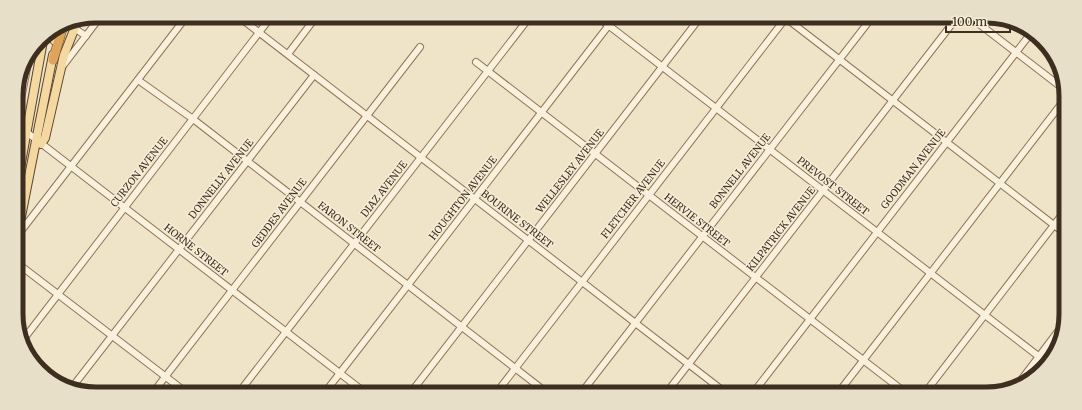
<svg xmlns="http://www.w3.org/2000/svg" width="1082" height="410" font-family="Merriweather,serif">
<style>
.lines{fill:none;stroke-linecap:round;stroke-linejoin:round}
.minor-casing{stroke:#8d765c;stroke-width:8}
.major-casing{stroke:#5b4430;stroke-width:10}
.highway-casing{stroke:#5b4430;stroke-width:10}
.minor{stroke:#faf1dc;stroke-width:6}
.major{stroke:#f3d9a0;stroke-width:8}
.highway{stroke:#e0a458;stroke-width:9}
.labels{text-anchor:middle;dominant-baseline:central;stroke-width:3;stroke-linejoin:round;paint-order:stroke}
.street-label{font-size:10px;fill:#3d2e20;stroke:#f7eed8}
.rim{fill:none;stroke:#3d2e20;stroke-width:5}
</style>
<rect width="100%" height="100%" fill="#f0e4c8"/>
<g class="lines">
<!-- minor casing -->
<g class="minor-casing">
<g id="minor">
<path d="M 239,17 L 726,393"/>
<path d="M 599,18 L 1046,362"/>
<path d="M 787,19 L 1063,232"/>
<path d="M 974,20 L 1065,90"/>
<path d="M 74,28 L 86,36"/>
<path d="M 288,54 L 316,17"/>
<path d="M 476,62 L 906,393"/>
<path d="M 62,67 L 101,16"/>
<path d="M 138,80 L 193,119 L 546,392"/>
<path d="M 16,124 L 363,391"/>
<path d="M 16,125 L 30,53"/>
<path d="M 18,235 L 187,16"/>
<path d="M 17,263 L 183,390"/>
<path d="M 23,340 L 271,17"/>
<path d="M 1018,384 L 1062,326"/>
<path d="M 70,390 L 314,75"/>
<path d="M 155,390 L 420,47"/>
<path d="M 240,391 L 529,18"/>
<path d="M 326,391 L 609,25 L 617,18"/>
<path d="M 412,391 L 699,19"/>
<path d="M 497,392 L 785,19"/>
<path d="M 582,392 L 870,20"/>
<path d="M 667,392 L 955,20"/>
<path d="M 753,393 L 1031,33"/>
<path d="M 838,393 L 1065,99"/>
<path d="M 924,394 L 1064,212"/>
</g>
</g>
<!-- major casing -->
<g class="major-casing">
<g id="major">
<path d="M 55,41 L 57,27"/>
<path d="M 41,144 L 45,138 L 64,55 L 78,20"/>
<path d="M 17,185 L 44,35"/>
<path d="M 17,237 L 53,55"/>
</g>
</g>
<!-- highway casing -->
<g class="highway-casing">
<path id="highway" d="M 53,60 L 64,23"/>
</g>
<!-- minor -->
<use href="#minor" class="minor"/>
<!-- major -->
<use href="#major" class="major"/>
<!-- highway -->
<use href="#highway" class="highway"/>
</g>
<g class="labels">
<!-- street labels -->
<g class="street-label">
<text transform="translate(913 169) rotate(-52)">GOODMAN AVENUE</text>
<text transform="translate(570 171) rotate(-52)">WELLESLEY AVENUE</text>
<text transform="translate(740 171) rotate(-52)">BONNELL AVENUE</text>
<text transform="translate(139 172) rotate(-52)">CURZON AVENUE</text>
<text transform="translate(221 179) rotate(-52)">DONNELLY AVENUE</text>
<text transform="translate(833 186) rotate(38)">PREVOST STREET</text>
<text transform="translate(384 189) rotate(-52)">DIAZ AVENUE</text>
<text transform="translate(463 198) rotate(-52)">HOUGHTON AVENUE</text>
<text transform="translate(633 199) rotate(-52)">FLETCHER AVENUE</text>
<text transform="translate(279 213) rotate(-53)">GEDDES AVENUE</text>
<text transform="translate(517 219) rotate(38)">BOURINE STREET</text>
<text transform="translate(697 220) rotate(38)">HERVIE STREET</text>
<text transform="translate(349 227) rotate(38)">FARON STREET</text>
<text transform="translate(781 229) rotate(-52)">KILPATRICK AVENUE</text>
<text transform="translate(196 250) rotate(38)">HORNE STREET</text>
</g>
</g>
<!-- crop -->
<path d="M0 0H1082V410H0ZM96 23H986A73 73 0 0 1 1059 96V314A73 73 0 0 1 986 387H96A73 73 0 0 1 23 314V96A73 73 0 0 1 96 23Z" fill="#e8dfc9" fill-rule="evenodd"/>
<path class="rim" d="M96 23H986A73 73 0 0 1 1059 96V314A73 73 0 0 1 986 387H96A73 73 0 0 1 23 314V96A73 73 0 0 1 96 23Z"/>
<!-- scale -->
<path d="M946 26v6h64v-6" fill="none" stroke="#3d2e20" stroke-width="2"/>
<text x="952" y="26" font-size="12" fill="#3d2e20" stroke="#f7eed8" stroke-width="3" paint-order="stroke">100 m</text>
</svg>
